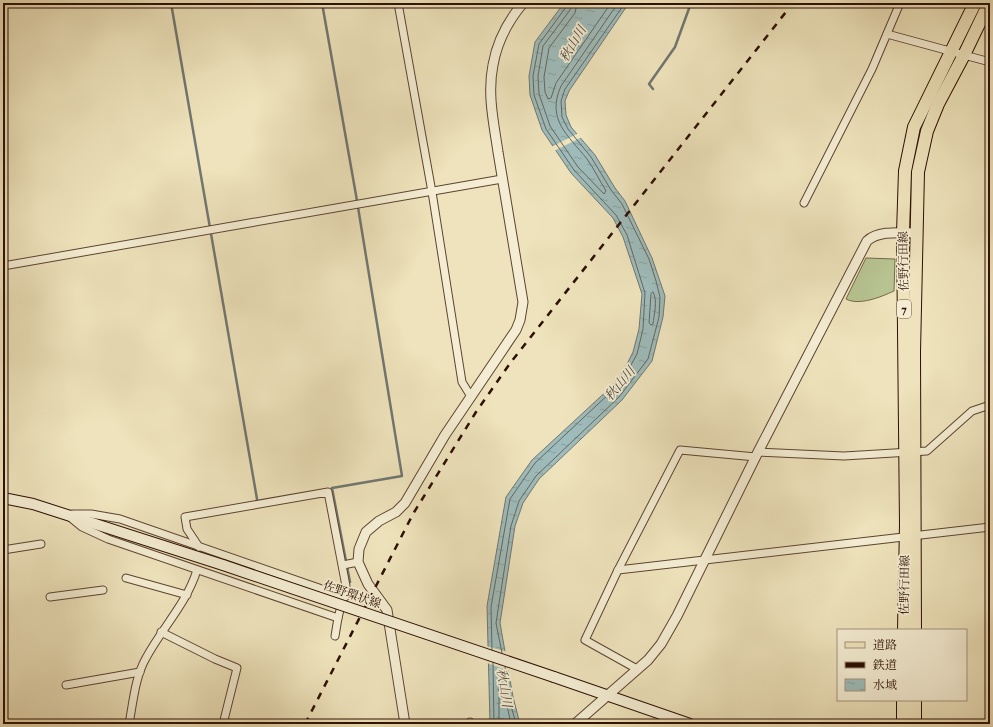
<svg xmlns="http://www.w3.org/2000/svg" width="993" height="727" font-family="'IM FELL Double Pica','Noto Serif JP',serif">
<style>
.grass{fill:#b7c492;stroke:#726a4a}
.water{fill:url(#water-ripples);stroke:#717771}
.pier{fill:#eee3bc}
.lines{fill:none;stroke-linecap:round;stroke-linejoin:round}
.shore{stroke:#66665e;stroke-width:1}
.stream{stroke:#717771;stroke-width:2.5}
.minor-casing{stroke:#5d4430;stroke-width:9}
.tertiary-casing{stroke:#5d4430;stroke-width:11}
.secondary-casing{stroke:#2d0f02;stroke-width:12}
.primary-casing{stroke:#2d0f02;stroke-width:14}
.minor{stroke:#f4edd3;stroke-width:7}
.tertiary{stroke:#f4edd3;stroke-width:9}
.secondary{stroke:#f4edd3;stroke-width:10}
.primary{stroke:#eee3bc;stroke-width:12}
.rail{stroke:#2d0f02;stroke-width:2.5;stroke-dasharray:7 7;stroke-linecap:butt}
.secondary-bridge-casing{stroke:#2d0f02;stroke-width:12;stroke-linecap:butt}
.secondary-bridge{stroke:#f4edd3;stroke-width:10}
.labels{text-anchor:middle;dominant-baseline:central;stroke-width:3.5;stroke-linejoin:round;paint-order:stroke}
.shield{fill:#f4edd3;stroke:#695241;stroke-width:1}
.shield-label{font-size:11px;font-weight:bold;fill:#2d0f02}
.street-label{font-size:12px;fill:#2d0f02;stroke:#f4edd3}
.water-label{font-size:13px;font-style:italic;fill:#554c43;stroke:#f4edd3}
</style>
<defs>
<pattern id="water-ripples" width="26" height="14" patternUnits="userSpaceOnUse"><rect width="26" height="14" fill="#9ebcbb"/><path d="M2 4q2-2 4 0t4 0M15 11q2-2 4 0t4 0" fill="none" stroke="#88a09f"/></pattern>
</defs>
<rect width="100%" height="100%" fill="#eee3bc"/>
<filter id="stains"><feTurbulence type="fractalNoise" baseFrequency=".005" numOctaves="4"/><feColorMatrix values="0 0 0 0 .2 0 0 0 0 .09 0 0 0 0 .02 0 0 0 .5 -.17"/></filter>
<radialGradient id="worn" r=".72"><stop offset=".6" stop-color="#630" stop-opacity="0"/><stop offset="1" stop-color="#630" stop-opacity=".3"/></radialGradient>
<!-- grass -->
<path class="grass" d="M 866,258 L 895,259 L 894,291 C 881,297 859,306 846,299 Z"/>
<!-- water -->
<path class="water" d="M 564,3 L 629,3 L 569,91 L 565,101 L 566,115 L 571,127 L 595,155 L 615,188 L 625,201 L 652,258 L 665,296 L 663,317 L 652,361 L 622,400 L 539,479 L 523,503 L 515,526 L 500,623 L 513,697 L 520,724 L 490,724 L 487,606 L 506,497 L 532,460 L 611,387 L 622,374 L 633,352 L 639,329 L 642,294 L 623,237 L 613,218 L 571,173 L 542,130 L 530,95 L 529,76 L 535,42 Z"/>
<!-- pier -->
<g class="pier">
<path d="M 579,133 L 582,137 L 554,151 L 551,147 Z"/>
<path d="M 486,646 L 508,652 L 512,672 L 487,663 Z"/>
</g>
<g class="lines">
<!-- shore -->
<g class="shore">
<path d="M 571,3 L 570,10 L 543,46 L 538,76 L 539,94 L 550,126 L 578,167 L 604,194 L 606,191 C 600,181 594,169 587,159 C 568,135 546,120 561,86 L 618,3"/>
<path d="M 577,3 L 575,13 L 549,48 L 544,77 L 545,92 L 548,99 L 551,98 L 556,83 L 611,3"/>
<path d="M 653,292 C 658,300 654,315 653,324 L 651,325 L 649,323 L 651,294 Z"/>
<path d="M 492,650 L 491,607 L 510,499 L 535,463 L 613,390 L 625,376 L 637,354 L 643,329 L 645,293 L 627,235 L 616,215 L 574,170 L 546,129 L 534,95 L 533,76 L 539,44 L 566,7 L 566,3"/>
<path d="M 502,653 L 496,623 L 511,526 L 519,501 L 536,476 L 619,397 L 648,359 L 659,317 L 660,297 L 656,281 L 649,259 L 622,204 L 611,190 L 591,157 L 568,129 L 562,117 L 561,101 L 565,89 L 625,3"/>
<path d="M 493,663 L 494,724"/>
<path d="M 505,667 L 509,698 L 516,724"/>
<path d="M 499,724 L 499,687 L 501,685 L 503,687 L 511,724"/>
</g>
<!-- stream -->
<g class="stream">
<path d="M 171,3 L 257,499"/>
<path d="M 322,3 L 356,195 L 402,476 L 332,488 L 350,582"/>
<path d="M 653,89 L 649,84 L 675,47 L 691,3"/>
</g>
<!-- minor casing -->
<g class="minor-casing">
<g id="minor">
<path d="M 398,3 L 432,192 L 462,382 L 470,395"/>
<path d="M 887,34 L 990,62"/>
<path d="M 804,203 L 872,69 L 900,3"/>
<path d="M 3,266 L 502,179"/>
<path d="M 758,452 L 844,456 L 927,451 L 972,411 L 990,405"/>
<path d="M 72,514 L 91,514 L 120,519 L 345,597"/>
<path d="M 71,518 L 82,527 L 108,539 L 338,618 L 346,586 L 328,492 L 185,517 L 187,529 L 199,547"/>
<path d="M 3,550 L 41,544"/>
<path d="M 343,565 L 358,562"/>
<path d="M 618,570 L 990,527"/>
<path d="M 126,578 L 187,595"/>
<path d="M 50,597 L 103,590"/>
<path d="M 161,632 L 215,659 L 237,668 L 223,724"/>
<path d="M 335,636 L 338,618"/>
<path d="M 637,669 L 585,640 L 618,570 L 680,450 L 756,457"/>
<path d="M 66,685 L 140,672"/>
<path d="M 129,724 C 133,703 135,677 146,658 C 162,628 187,603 197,570"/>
<path d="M 468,724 L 470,722"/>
</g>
</g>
<!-- tertiary casing -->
<g class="tertiary-casing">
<g id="tertiary">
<path d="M 405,724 L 387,610 L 368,584 L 358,562 L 359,549 L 366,532 L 379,521 L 396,512 L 405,503 L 445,435 L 516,330 L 520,320 L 523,302 C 515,252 506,202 498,152 C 494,124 487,94 493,65 C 497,42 508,21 523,3"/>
<path d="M 575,724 L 648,660 L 661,644 L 677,616 L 758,452 L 867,241 C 879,230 901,233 916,233"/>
</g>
</g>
<!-- secondary casing -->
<g class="secondary-casing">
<g id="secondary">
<path d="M 3,498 L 33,504 L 223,565"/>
<path d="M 554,677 L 690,724"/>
</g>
</g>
<!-- primary casing -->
<g class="primary-casing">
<g id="primary">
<path d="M 904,630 L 906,524 L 903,233 L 905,171 L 914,127 L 975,3"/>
<path d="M 915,630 L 914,352 L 918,172 L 927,131 L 938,104 L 964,55 L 989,3"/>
<path d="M 903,700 L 903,724"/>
<path d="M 915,700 L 915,724"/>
</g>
</g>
<!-- minor -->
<use href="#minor" class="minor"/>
<!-- tertiary -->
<use href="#tertiary" class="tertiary"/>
<!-- secondary -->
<use href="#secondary" class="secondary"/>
<!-- primary -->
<use href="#primary" class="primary"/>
<!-- rail -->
<path class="rail" d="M 305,724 L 413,514 L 476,412 L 511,362 L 793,3"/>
<!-- secondary-bridge casing -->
<g class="secondary-bridge-casing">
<path id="secondary-bridge" d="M 223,565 L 554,677"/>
</g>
<!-- secondary-bridge -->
<use href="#secondary-bridge" class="secondary-bridge"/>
</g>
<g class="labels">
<!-- shield labels -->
<rect class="shield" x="897" y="300" width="14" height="18" rx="3"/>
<g class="shield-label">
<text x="904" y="309">7</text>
</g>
<!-- street labels -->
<g class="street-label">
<text transform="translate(904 261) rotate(-91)">佐野行田線</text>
<text transform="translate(905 585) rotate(-89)">佐野行田線</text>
<text transform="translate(352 595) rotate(19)">佐野環状線</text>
</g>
<!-- water labels -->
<g class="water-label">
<text transform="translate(573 44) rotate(-59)">秋山川</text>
<text transform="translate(620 384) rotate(-50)">秋山川</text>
<text transform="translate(504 688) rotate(81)">秋山川</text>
</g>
</g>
<!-- margin -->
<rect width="993" height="727" fill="none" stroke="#eee3bc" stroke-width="16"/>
<rect x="4" y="4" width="985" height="719" fill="none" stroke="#2d0f02" stroke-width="2"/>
<rect x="8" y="8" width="977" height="711" fill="none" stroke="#2d0f02"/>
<!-- legend -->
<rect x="837" y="629" width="130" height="72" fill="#f4edd3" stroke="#a4947f"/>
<rect x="845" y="642" width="20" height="6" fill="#eee3bc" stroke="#a4947f"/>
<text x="873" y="649" font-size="12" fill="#2d0f02">道路</text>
<rect x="845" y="662" width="20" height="6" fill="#2d0f02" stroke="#a4947f"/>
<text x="873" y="669" font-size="12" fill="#2d0f02">鉄道</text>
<rect x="845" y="679" width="20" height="12" fill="url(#water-ripples)" stroke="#a4947f"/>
<text x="873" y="689" font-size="12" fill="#2d0f02">水域</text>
<rect width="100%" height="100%" filter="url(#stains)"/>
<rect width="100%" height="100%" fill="url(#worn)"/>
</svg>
